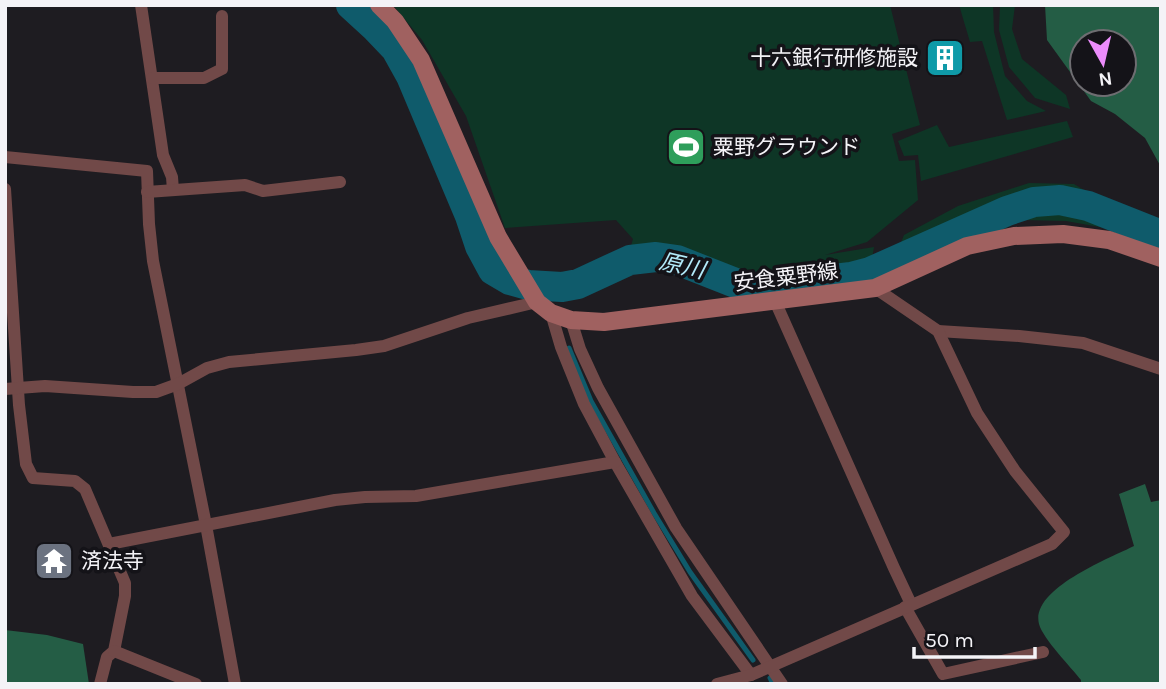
<svg xmlns="http://www.w3.org/2000/svg" width="1166" height="689" font-family="Karla,'Noto Sans JP',sans-serif">
<style>
.green{fill:#0e3626}
.forest{fill:#245d45;fill-rule:evenodd}
.lines{fill:none;stroke-linecap:round;stroke-linejoin:round}
.stream{stroke:#0f5b6b;stroke-width:5}
.river{stroke:#0f5b6b;stroke-width:30}
.street{stroke:#714948;stroke-width:12}
.secondary{stroke:#a06160;stroke-width:18}
.labels{text-anchor:middle;dominant-baseline:central;stroke-width:7;stroke-linejoin:round;paint-order:stroke}
.poi-label{font-size:21px;fill:#f4f3f7;stroke:#141318;text-anchor:start}
.street-label{font-size:21px;fill:#f4f3f7;stroke:#141318}
.water-label{font-size:23px;font-style:italic;fill:#b3ebfa;stroke:#141318}
</style>
<rect width="100%" height="100%" fill="#1e1c21"/>
<!-- green -->
<g class="green">
<path d="M 393,5 L 890,5 L 920,125 L 892,134 L 899,161 L 915,160 L 918,200 L 867,242 L 825,255 L 874,247 L 869,276 L 768,292 L 728,285 L 655,255 L 635,261 L 630,249 L 633,239 L 616,220 L 505,228 L 466,116 L 422,40 Z"/>
<path d="M 959,5 L 993,5 L 994,32 L 1005,76 L 1027,101 L 1046,111 L 1007,120 L 982,41 L 970,42 Z"/>
<path d="M 1000,5 L 1015,5 L 1012,29 L 1022,59 L 1066,95 L 1070,109 L 1035,98 L 1009,67 L 999,30 Z"/>
<path d="M 1067,121 L 1073,137 L 921,181 L 918,155 L 904,156 L 898,141 L 937,125 L 949,147 Z"/>
<path d="M 1029,183 L 1074,184 L 1106,203 L 1161,219 L 1161,245 L 1122,231 L 1066,221 L 1021,220 L 979,232 L 892,265 L 904,235 L 958,206 Z"/>
</g>
<!-- forest -->
<g class="forest">
<path d="M 1045,5 L 1161,5 L 1161,167 L 1145,138 L 1115,114 L 1091,101 L 1047,40 ZM 1082,42 L 1124,42 L 1124,84 L 1082,84 Z"/>
<path d="M 1145,484 L 1151,502 L 1161,500 L 1161,684 L 1081,684 L 1081,680 C 1071,667 1043,639 1039,624 C 1030,589 1110,558 1134,546 L 1119,494 Z"/>
<path d="M 5,630 L 47,635 L 83,644 L 89,684 L 5,684 Z"/>
</g>
<g class="lines">
<!-- stream -->
<g class="stream">
<path d="M 569,348 L 591,401 L 654,513 L 690,572 L 753,660"/>
<path d="M 770,678 L 773,684"/>
</g>
<!-- river -->
<path class="river" d="M 351,5 L 375,27 L 396,49 L 411,76 L 470,216 L 480,246 L 493,270 L 510,280 L 528,285 L 562,287 L 578,284 L 630,260 L 656,257 L 677,260 L 738,284 L 754,287 L 773,286 L 851,277 L 870,272 L 1007,211 L 1034,202 L 1060,200 L 1088,206 L 1161,235"/>
<!-- street -->
<g class="street">
<path d="M 141,5 L 163,155 L 172,177 L 173,190"/>
<path d="M 152,78 L 204,78 L 222,69 L 222,16"/>
<path d="M 5,157 L 147,171 L 149,224 L 153,261 L 206,525 L 235,684"/>
<path d="M 5,189 L 19,405 L 26,464 L 33,478 L 75,481 L 85,489 L 125,583 L 125,596 L 114,651 L 107,657 L 100,684"/>
<path d="M 147,192 L 245,185 L 263,191 L 340,182"/>
<path d="M 775,301 L 894,568 L 911,604"/>
<path d="M 551,313 L 561,347 L 584,404 L 615,462 L 692,596 L 751,675"/>
<path d="M 571,320 L 580,349 L 598,388 L 676,528 L 782,684"/>
<path d="M 938,331 L 1019,336 L 1083,343 L 1161,369"/>
<path d="M 5,389 L 45,386 L 133,392 L 156,392 L 178,384 L 207,368 L 229,362 L 356,350 L 384,346 L 468,318 L 537,302"/>
<path d="M 109,544 L 335,500 L 365,497 L 416,496 L 615,462"/>
<path d="M 905,607 L 943,674 L 1043,652"/>
<path d="M 114,651 L 196,684"/>
<path d="M 717,684 L 751,675 L 1052,544 L 1064,532 L 1015,471 L 977,413 L 938,331 L 875,288"/>
</g>
<!-- secondary -->
<path class="secondary" d="M 379,5 L 395,21 L 421,60 L 498,237 L 537,302 L 551,313 L 571,320 L 604,322 L 875,288 L 967,246 L 1014,236 L 1063,234 L 1109,240 L 1161,258"/>
</g>
<!-- icons -->
<defs>
<g id="building-square" transform="scale(2.0125)"><rect x="-9" y="-9" width="18" height="18" rx="4" fill="#0f9aa8" stroke="#141318"/><path d="M-4-6H4V6H1V3H-1V6H-4ZM-2.5-4.3h1.7v1.8h-1.7ZM.8-4.3h1.7v1.8H.8ZM-2.5-1h1.7V.8h-1.7ZM.8-1h1.7V.8H.8Z" fill="#fff"/></g>
<g id="stadium-square" transform="scale(2.0125)"><rect x="-9" y="-9" width="18" height="18" rx="4" fill="#2e9e5b" stroke="#141318"/><path d="M0-5a6.5 5 0 1 0 0 10a6.5 5 0 1 0 0-10ZM-3.5-1.8h7v3.6h-7Z" fill="#fff"/></g>
<g id="temple-square" transform="scale(2.0125)"><rect x="-9" y="-9" width="18" height="18" rx="4" fill="#6b7280" stroke="#141318"/><path d="M0-6L5-2H3V0L6.5 2.5H4V6H1.5V3h-3V6H-4V2.5H-6.5L-3 0V-2H-5Z" fill="#fff"/></g>
</defs>
<g fill-rule="evenodd">
<use href="#building-square" x="945" y="58"/>
<use href="#stadium-square" x="686" y="147"/>
<use href="#temple-square" x="54" y="561"/>
</g>
<g class="labels">
<!-- poi labels -->
<g class="poi-label">
<text x="918" y="58" text-anchor="end">十六銀行研修施設</text>
<text x="713" y="147">粟野グラウンド</text>
<text x="81" y="561">済法寺</text>
</g>
<!-- street labels -->
<g class="street-label">
<text transform="translate(786 277) rotate(-7)">安食粟野線</text>
</g>
<!-- water labels -->
<g class="water-label">
<text transform="translate(682 266) rotate(13)">原川</text>
</g>
</g>
<!-- border -->
<rect width="1166" height="689" fill="none" stroke="#f4f3f7" stroke-width="14"/>
<!-- north arrow -->
<g transform="translate(1103 63) rotate(172)"><circle r="33" fill="#141318" stroke="#6e6d71" stroke-width="2"/>
<path d="M0-5L12 26L0 18L-12 26Z" fill="#ec8cfb"/>
<text y="-10" font-size="19" font-weight="bold" text-anchor="middle" fill="#f4f3f7">N</text>
</g>
<!-- scale -->
<path d="M914 647v10h121v-10" fill="none" stroke="#f4f3f7" stroke-width="3.5"/>
<text x="925" y="647" font-size="21" fill="#f4f3f7" stroke="#141318" stroke-width="5" paint-order="stroke">50 m</text>
</svg>
